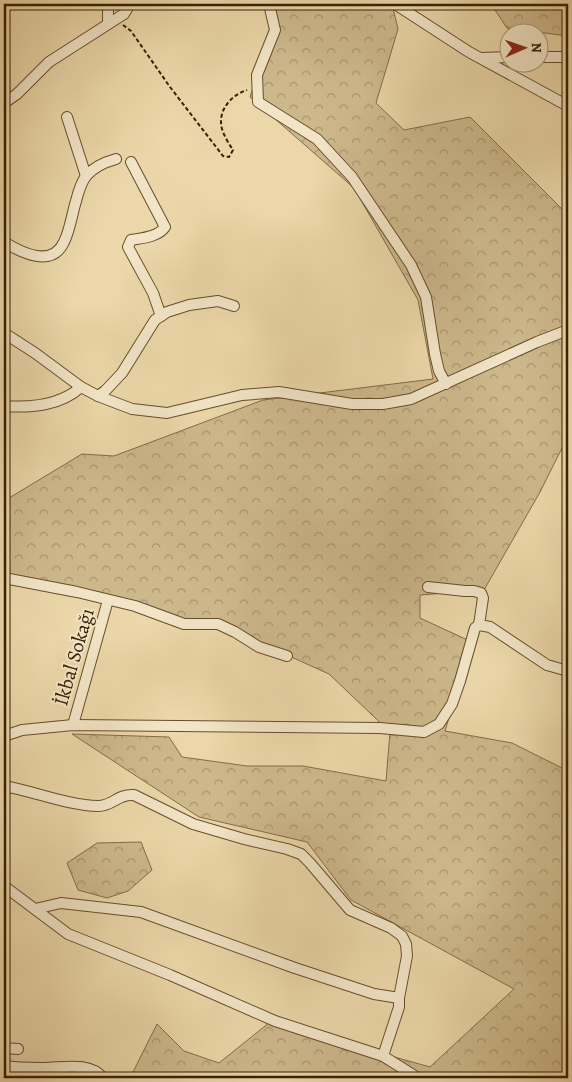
<svg xmlns="http://www.w3.org/2000/svg" width="572" height="1082" font-family="Alegreya,serif">
<style>
.forest{fill:url(#forest-crowns);stroke:#836c46}
.lines{fill:none;stroke-linecap:round;stroke-linejoin:round}
.street-casing{stroke:#664e2a;stroke-width:12}
.path{stroke:#392000;stroke-width:2;stroke-dasharray:4 2.5;stroke-linecap:butt}
.street{stroke:#f2e5c7;stroke-width:10}
.labels{text-anchor:middle;dominant-baseline:central;stroke-width:4;stroke-linejoin:round;paint-order:stroke}
.street-label{font-size:20px;fill:#392000;stroke:#f2e5c7}
</style>
<defs>
<pattern id="forest-crowns" width="20" height="18" patternUnits="userSpaceOnUse" patternTransform="scale(1.25)"><rect width="20" height="18" fill="#cdb88c"/><path d="M2 6a3 3 0 1 1 6 0M12 15a3 3 0 1 1 6 0" fill="none" stroke="#a79570"/></pattern>
</defs>
<rect width="100%" height="100%" fill="#ebd7a9"/>
<filter id="stains"><feTurbulence type="fractalNoise" baseFrequency=".004" numOctaves="4"/><feColorMatrix values="0 0 0 0 .2 0 0 0 0 .09 0 0 0 0 .02 0 0 0 .5 -.17"/></filter>
<radialGradient id="worn" r=".72"><stop offset=".6" stop-color="#630" stop-opacity="0"/><stop offset="1" stop-color="#630" stop-opacity=".3"/></radialGradient>
<!-- forest -->
<g class="forest">
<path d="M 267,4 L 392,4 L 398,29 L 376,103 L 404,130 L 470,117 L 568,215 L 568,436 L 540,492 L 484,590 L 420,595 L 420,618 L 472,642 L 445,731 L 512,743 L 568,771 L 568,1078 L 134,1078 L 132,1074 L 157,1024 L 184,1051 L 219,1063 L 270,1022 L 430,1067 L 514,989 L 351,900 L 307,842 L 199,817 L 72,734 L 169,737 L 182,757 L 247,766 L 303,766 L 386,781 L 390,732 L 329,674 L 229,629 L 4,577 L 4,501 L 82,454 L 114,456 L 263,400 L 433,379 L 418,300 L 354,188 L 250,97 L 272,26 Z"/>
<path d="M 491,4 L 568,4 L 568,36 L 507,28 Z"/>
<path d="M 141,842 L 152,870 L 128,891 L 107,898 L 78,890 L 67,863 L 97,843 Z"/>
</g>
<g class="lines">
<!-- street casing -->
<g class="street-casing">
<g id="street">
<path d="M 108,4 L 108,24"/>
<path d="M 269,4 L 275,30 L 257,75 L 258,102 L 317,139 L 352,177 L 411,265 L 426,297 L 435,354 L 439,371 L 446,384"/>
<path d="M 395,4 L 469,52 L 568,106"/>
<path d="M 540,57 L 568,57"/>
<path d="M 481,58 L 510,57"/>
<path d="M 4,103 L 17,94 L 49,62 L 124,14 L 130,4"/>
<path d="M 67,117 L 86,176"/>
<path d="M 131,162 L 165,227 C 158,237 142,238 131,240 L 128,247 L 153,293 L 161,316"/>
<path d="M 4,242 C 22,253 52,268 64,242 C 70,230 72,214 76,201 C 78,193 81,183 86,176 C 93,168 105,162 116,159"/>
<path d="M 4,333 L 35,353 L 81,387 L 98,396 L 132,409 L 167,413 L 242,395 L 279,392 L 352,404 L 383,404 L 411,399 L 537,342 L 568,330"/>
<path d="M 98,396 L 105,391 L 122,373 L 155,320 L 167,312 L 189,305 L 218,301 L 234,306"/>
<path d="M 4,406 C 31,408 60,406 81,387"/>
<path d="M 4,578 L 77,592 L 135,606 L 184,624 L 218,624 L 235,632 L 259,647 L 287,656"/>
<path d="M 428,587 L 465,591 L 474,591 L 481,593 L 483,598 L 479,625"/>
<path d="M 73,725 L 108,600"/>
<path d="M 4,736 L 22,730 L 73,725 L 380,728 L 424,732 L 439,724 L 452,704 L 460,681 L 475,628 L 479,625 L 490,627 L 547,665 L 568,671"/>
<path d="M 4,786 C 33,791 70,806 98,806 C 113,806 117,794 134,795 L 193,824 L 244,839 L 287,849 L 301,854 L 310,863 L 350,910 L 391,928 L 402,936 L 406,944 L 407,956 L 399,998 L 399,1007 L 383,1056"/>
<path d="M 4,886 L 68,934 L 170,975 L 275,1021 L 383,1056 L 418,1078"/>
<path d="M 35,909 L 61,903 L 141,912 L 295,968 L 374,994 L 399,998"/>
<path d="M 4,1048 L 18,1049"/>
<path d="M 4,1066 C 17,1068 30,1068 43,1068 C 62,1068 90,1061 103,1078"/>
</g>
</g>
<!-- path -->
<path class="path" d="M 123,25 L 131,31 L 170,87 L 223,156 L 229,157 L 233,150 C 229,144 224,136 222,129 C 217,111 231,95 247,90"/>
<!-- street -->
<use href="#street" class="street"/>
</g>
<g class="labels">
<!-- street labels -->
<g class="street-label">
<text transform="translate(74 657) rotate(-74)">İkbal Sokağı</text>
</g>
</g>
<!-- margin -->
<rect width="572" height="1082" fill="none" stroke="#ebd7a9" stroke-width="20"/>
<rect x="5" y="5" width="562" height="1072" fill="none" stroke="#392000" stroke-width="2.5"/>
<rect x="10" y="10" width="552" height="1062" fill="none" stroke="#392000"/>
<!-- north arrow -->
<g transform="translate(524 48) rotate(88)"><circle r="24" fill="#f2e5c7" stroke="#a89677"/>
<path d="M0-4L9 19L0 12L-9 19Z" fill="#8f2418"/>
<text y="-8" font-size="14" font-weight="bold" text-anchor="middle" fill="#392000">N</text>
</g>
<rect width="100%" height="100%" filter="url(#stains)"/>
<rect width="100%" height="100%" fill="url(#worn)"/>
</svg>
